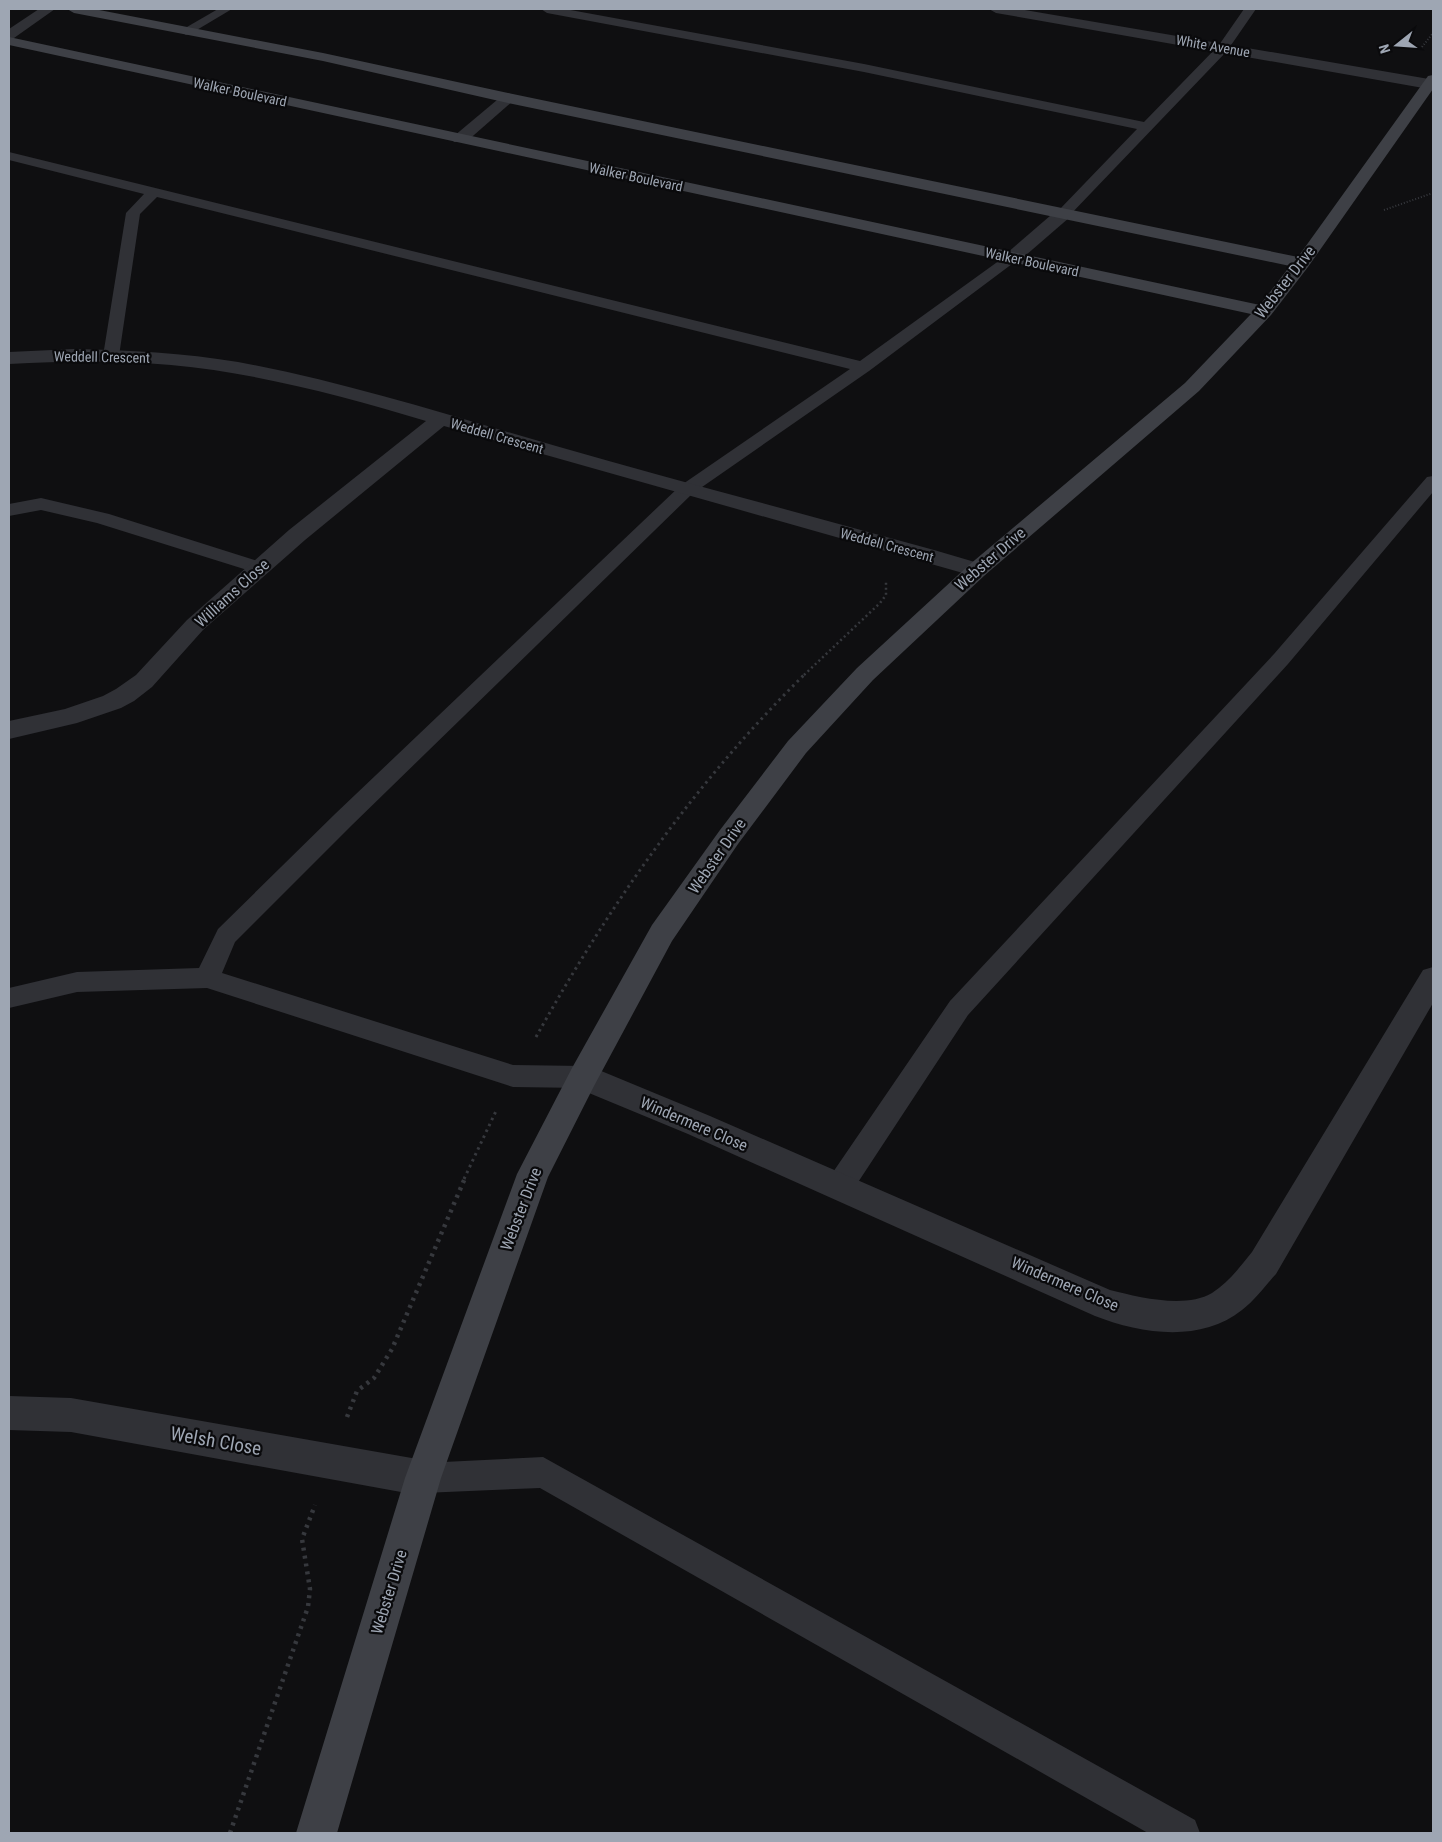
<svg xmlns="http://www.w3.org/2000/svg" width="1442" height="1842" font-family="'Roboto Condensed',sans-serif">
<style>
.lines{fill:none;stroke-linecap:round;stroke-linejoin:round}
.path-far3{stroke:#36383d;stroke-width:2;stroke-dasharray:1 2;stroke-linecap:butt}
.path-far2{stroke:#36383d;stroke-width:2.5;stroke-dasharray:2 3;stroke-linecap:butt}
.path-far1{stroke:#36383d;stroke-width:3;stroke-dasharray:2.5 4;stroke-linecap:butt}
.path{stroke:#36383d;stroke-width:4.5;stroke-dasharray:3 5;stroke-linecap:butt}
.lane{fill:#303136;fill-rule:evenodd}
.street{fill:#303136;fill-rule:evenodd}
.secondary{fill:#3e4046;fill-rule:evenodd}
.labels{text-anchor:middle;dominant-baseline:central;stroke-width:4.5;stroke-linejoin:round;paint-order:stroke}
.far-street-label{font-size:14px;fill:#9ea6b3;stroke:#0a0a0c}
.street-label{font-size:16px;fill:#9ea6b3;stroke:#0a0a0c}
.near-street-label{font-size:19px;fill:#9ea6b3;stroke:#0a0a0c}
</style>
<rect width="100%" height="100%" fill="#0f0f11"/>
<g class="lines">
<!-- path-far3 -->
<g class="path-far3">
<path d="M 1422,47 L 1433,33"/>
<path d="M 1384,210 L 1433,193"/>
</g>
<!-- path-far2 -->
<path class="path-far2" d="M 804,675 L 880,603 L 886,595 L 886,581"/>
<!-- path-far1 -->
<g class="path-far1">
<path d="M 536,1037 C 610,904 696,781 805,674"/>
<path d="M 464,1179 L 496,1111"/>
</g>
<!-- path -->
<g class="path">
<path d="M 347,1417 L 357,1391 L 374,1378 L 392,1349 L 465,1178"/>
<path d="M 230,1833 L 308,1607 L 310,1589 L 302,1539 L 315,1505"/>
</g>
<!-- lane -->
<g class="lane">
<path d="M 218,9 L 232,9 L 190,34 L 186,35 L 180,31 Z"/>
<path d="M 541,9 L 565,9 L 864,64 L 1144,122 L 1219,45 L 1244,9 L 1256,9 L 1227,51 L 1069,216 L 1059,216 L 1057,213 L 1059,210 L 1137,129 L 864,72 L 547,13 Z"/>
<path d="M 9,152 L 860,361 L 1007,255 L 1017,255 L 1020,258 L 869,371 L 692,494 L 351,826 L 235,942 L 222,973 L 513,1065 L 583,1066 L 592,1069 L 596,1077 L 592,1085 L 583,1088 L 513,1087 L 207,988 L 77,992 L 9,1008 L 9,988 L 77,972 L 199,968 L 218,929 L 335,814 L 680,486 L 850,369 L 157,197 L 140,214 L 119,356 L 117,359 L 105,359 L 103,356 L 126,213 L 144,194 L 9,160 Z"/>
<path d="M 1433,476 L 1433,492 L 1288,664 L 968,1015 L 849,1196 L 839,1199 L 829,1196 L 825,1187 L 829,1178 L 950,1001 L 1274,654 L 1427,477 Z"/>
<path d="M 41,498 L 109,514 L 267,564 L 270,568 L 267,572 L 260,574 L 97,523 L 41,510 L 9,516 L 9,504 Z"/>
<path d="M 543,1457 L 1195,1820 L 1200,1833 L 1148,1833 L 540,1488 L 423,1493 L 412,1489 L 408,1478 L 412,1467 L 423,1463 Z"/>
</g>
<!-- street -->
<g class="street">
<path d="M 39,9 L 55,9 L 14,38 L 9,39 L 9,29 Z"/>
<path d="M 989,9 L 1019,9 L 1429,79 L 1433,81 L 1433,87 L 1429,89 L 996,13 Z"/>
<path d="M 508,93 L 513,95 L 516,98 L 513,101 L 466,142 L 454,142 L 452,139 L 454,136 L 503,95 Z"/>
<path d="M 1064,208 L 1070,209 L 1072,213 L 1070,217 L 1018,262 L 1012,263 L 1006,262 L 1003,258 L 1006,254 L 1058,209 Z"/>
<path d="M 74,349 C 129,350 184,353 238,362 C 346,382 451,416 556,446 C 682,482 808,515 934,550 L 985,565 L 988,570 L 985,575 L 977,577 L 444,426 L 305,540 L 203,630 L 152,687 L 134,701 L 121,708 L 77,723 L 9,739 L 9,721 L 65,709 L 103,696 L 116,689 L 136,675 L 187,620 L 289,530 L 426,421 C 343,396 258,373 171,365 C 117,360 63,361 9,364 L 9,352 Z"/>
<path d="M 1433,967 L 1433,1003 L 1276,1274 C 1265,1286 1255,1300 1242,1310 C 1201,1343 1141,1334 1095,1316 L 688,1134 L 572,1086 L 568,1077 L 572,1068 L 583,1064 L 594,1068 L 710,1116 L 1110,1290 C 1138,1297 1185,1309 1212,1293 C 1228,1283 1240,1267 1252,1252 L 1423,970 Z"/>
<path d="M 9,1396 L 71,1398 L 423,1460 L 436,1465 L 441,1478 L 436,1491 L 423,1496 L 71,1432 L 9,1430 Z"/>
</g>
<!-- secondary -->
<path class="secondary" d="M 67,9 L 94,9 L 323,53 L 508,93 L 1298,257 L 1428,76 L 1433,75 L 1433,89 L 1308,267 L 1271,315 L 1199,391 L 985,575 L 873,680 L 806,753 L 738,844 L 672,941 L 594,1086 L 548,1177 L 441,1478 L 337,1833 L 296,1833 L 405,1478 L 517,1174 L 572,1068 L 652,925 L 720,830 L 788,741 L 857,668 L 969,565 L 1185,383 L 1251,314 L 9,45 L 9,37 L 1260,305 L 1290,266 L 508,103 L 323,61 L 74,13 Z"/>
</g>
<g class="labels">
<!-- far-street labels -->
<g class="far-street-label">
<text transform="translate(1213 46) rotate(10)">White Avenue</text>
<text transform="translate(240 92) rotate(12)">Walker Boulevard</text>
<text transform="translate(636 177) rotate(12)">Walker Boulevard</text>
<text transform="translate(1032 262) rotate(12)">Walker Boulevard</text>
<text transform="translate(102 357) rotate(1)">Weddell Crescent</text>
<text transform="translate(497 436) rotate(16)">Weddell Crescent</text>
<text transform="translate(887 545) rotate(15)">Weddell Crescent</text>
</g>
<!-- street labels -->
<g class="street-label">
<text transform="translate(1285 282) rotate(-52)">Webster Drive</text>
<text transform="translate(990 559) rotate(-41)">Webster Drive</text>
<text transform="translate(232 593) rotate(-42)">Williams Close</text>
<text transform="translate(717 856) rotate(-55)">Webster Drive</text>
<text transform="translate(694 1124) rotate(23)">Windermere Close</text>
<text transform="translate(521 1209) rotate(-69)">Webster Drive</text>
<text transform="translate(1065 1284) rotate(23)">Windermere Close</text>
<text transform="translate(389 1592) rotate(-73)">Webster Drive</text>
</g>
<!-- near-street labels -->
<g class="near-street-label">
<text transform="translate(216 1441) rotate(10)">Welsh Close</text>
</g>
</g>
<!-- border -->
<rect width="1442" height="1842" fill="none" stroke="#9ea6b3" stroke-width="20"/>
<!-- north arrow -->
<g transform="translate(1397 45) rotate(253)" stroke="#0a0a0c" stroke-width="4" paint-order="stroke">
<path d="M0-4L9 19L0 12L-9 19Z" fill="#9ea6b3"/>
<text y="-8" font-size="14" font-weight="bold" text-anchor="middle" fill="#9ea6b3">N</text>
</g>
</svg>
